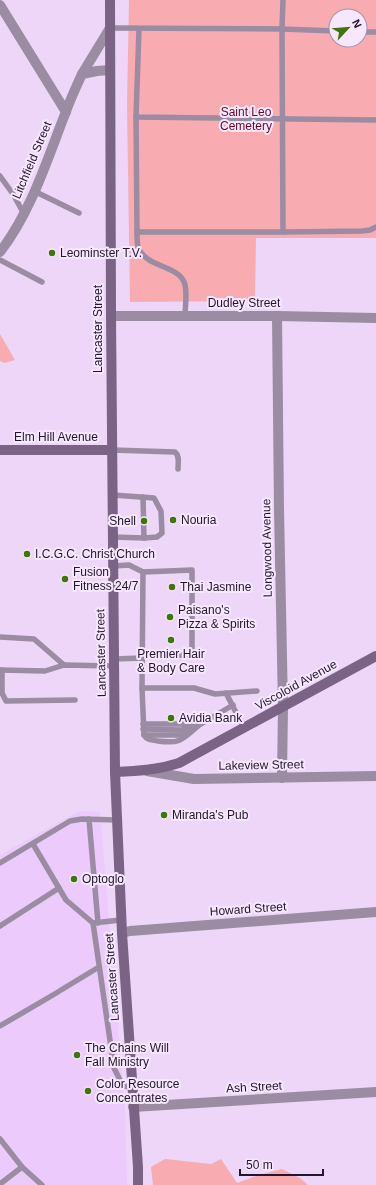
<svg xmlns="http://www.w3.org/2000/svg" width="376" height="1185" font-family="Arial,sans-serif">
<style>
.built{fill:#eccafc}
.green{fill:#f8acb1;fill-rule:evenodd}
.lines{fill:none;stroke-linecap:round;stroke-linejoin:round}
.lane{stroke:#9b8ba3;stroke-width:5.5}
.street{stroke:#9b8ba3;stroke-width:10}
.secondary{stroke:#7a6385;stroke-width:10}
.poi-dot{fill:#3e7608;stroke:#f6e7fe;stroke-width:1.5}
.labels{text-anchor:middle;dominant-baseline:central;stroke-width:4;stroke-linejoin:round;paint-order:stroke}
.park-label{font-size:12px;fill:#670d22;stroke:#f6e7fe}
.street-label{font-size:12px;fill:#24162b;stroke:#f6e7fe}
.poi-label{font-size:12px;fill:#24162b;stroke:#f6e7fe;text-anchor:start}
</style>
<rect width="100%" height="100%" fill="#edd6f8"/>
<!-- built -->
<path class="built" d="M 79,811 L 100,812 L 125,1109 L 127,1185 L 0,1185 L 0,855 Z"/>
<!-- green -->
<g class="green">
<path d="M 129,0 L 376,0 L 376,238 L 256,238 L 255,301 L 130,302 L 127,104 ZM 336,16 L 360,16 L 360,40 L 336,40 Z"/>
<path d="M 0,334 L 15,360 L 5,363 L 0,361 Z"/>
<path d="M 165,1159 L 211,1164 L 221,1159 L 237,1183 L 259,1175 L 282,1169 L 300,1178 L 308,1185 L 153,1185 L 151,1167 Z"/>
</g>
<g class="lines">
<!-- lane -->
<g class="lane">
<path d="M 283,0 L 282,29 L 336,31"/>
<path d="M 110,28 L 282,29 L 283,232 L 362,231 L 370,230 L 376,227"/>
<path d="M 139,29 L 136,117 L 376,120"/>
<path d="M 360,32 L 376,32"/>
<path d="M 136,117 L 137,232 L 283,232"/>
<path d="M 0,176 L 13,194 L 24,214"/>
<path d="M 34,191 L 79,213"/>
<path d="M 137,232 C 137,237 137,243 138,247 C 145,267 177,265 184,282 C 188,290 185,307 185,316"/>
<path d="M 0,260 L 42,282"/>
<path d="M 112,450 L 175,452 C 180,456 178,463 178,469"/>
<path d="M 113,495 L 154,498 L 161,511 L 162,533 L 157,537 L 144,538 L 113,537"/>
<path d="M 143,497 L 144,538"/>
<path d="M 114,566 L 129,565 L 143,572"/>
<path d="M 0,637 L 34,639 L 64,665"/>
<path d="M 142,656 L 192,655 L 192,570 L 143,572 L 142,688 L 144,735 C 147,740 152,740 158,741 C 180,744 182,740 198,726"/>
<path d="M 114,659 L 142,658"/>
<path d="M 0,670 L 45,671 L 64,665 L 114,666"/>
<path d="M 2,670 L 2,693 L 6,701 L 75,700"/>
<path d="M 142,688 L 194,688 L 215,694 L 257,691"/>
<path d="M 226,693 L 244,728"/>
<path d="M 143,724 L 181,724 L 197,726"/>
<path d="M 196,727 L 233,705"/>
<path d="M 143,729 L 181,730 L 192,728"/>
<path d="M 144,735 L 182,735 L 189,732"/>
<path d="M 89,819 L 98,923"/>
<path d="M 33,844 L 66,900 L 93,923"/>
<path d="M 0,863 L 70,821 L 82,819 L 117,820"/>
<path d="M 121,920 L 93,923 L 114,1068 L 123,1086 L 132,1087"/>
<path d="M 0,926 L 59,888"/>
<path d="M 61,990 L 99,967"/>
<path d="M 0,1026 L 58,992"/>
<path d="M 0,1139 L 22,1167 L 42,1185"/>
<path d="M 0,1184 L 22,1167"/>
</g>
<!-- street -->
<g class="street">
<path d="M 0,5 L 66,112"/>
<path d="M 82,74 L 110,28"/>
<path d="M 0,252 C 31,212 47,160 65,114 C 70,100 76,87 82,74 L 97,71 L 110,70"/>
<path d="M 111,316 L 277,316 L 376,318"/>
<path d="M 277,316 L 279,509 L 283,707 L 282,778"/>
<path d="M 147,771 L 194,779 L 376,776"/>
<path d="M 122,933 L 130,931 L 376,912"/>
<path d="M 133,1107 L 376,1092"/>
</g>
<!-- secondary -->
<g class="secondary">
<path d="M 110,0 L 111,316 L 115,772 L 122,933 L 138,1167 L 138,1185"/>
<path d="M 0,450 L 112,450"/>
<path d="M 115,772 C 137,771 157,770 179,763 L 376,656"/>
</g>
</g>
<!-- markers -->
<g class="poi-dot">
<circle cx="52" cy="253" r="4"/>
<circle cx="173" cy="520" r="4"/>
<circle cx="144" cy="521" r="4"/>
<circle cx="27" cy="554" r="4"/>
<circle cx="65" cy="579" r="4"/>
<circle cx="172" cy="587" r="4"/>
<circle cx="170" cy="617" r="4"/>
<circle cx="171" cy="640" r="4"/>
<circle cx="171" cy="718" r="4"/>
<circle cx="164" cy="815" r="4"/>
<circle cx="74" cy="879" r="4"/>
<circle cx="77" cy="1055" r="4"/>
<circle cx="88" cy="1091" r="4"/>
</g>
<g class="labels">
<!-- park labels -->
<g class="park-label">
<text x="246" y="112">Saint Leo<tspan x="246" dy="14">Cemetery</tspan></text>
</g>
<!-- street labels -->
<g class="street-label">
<text transform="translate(32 160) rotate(-67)">Litchfield Street</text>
<text x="244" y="303">Dudley Street</text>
<text transform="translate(98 329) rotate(-90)">Lancaster Street</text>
<text x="56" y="437">Elm Hill Avenue</text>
<text transform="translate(267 548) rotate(-91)">Longwood Avenue</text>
<text transform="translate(101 653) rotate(-91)">Lancaster Street</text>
<text transform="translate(296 685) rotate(-29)">Viscoloid Avenue</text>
<text transform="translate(261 765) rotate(-1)">Lakeview Street</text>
<text transform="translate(248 909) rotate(-4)">Howard Street</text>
<text transform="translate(112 977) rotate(-94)">Lancaster Street</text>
<text transform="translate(254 1087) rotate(-3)">Ash Street</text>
</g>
<!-- poi labels -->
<g class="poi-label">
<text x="60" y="253">Leominster T.V.</text>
<text x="181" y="520">Nouria</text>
<text x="136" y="521" text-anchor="end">Shell</text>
<text x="35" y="554">I.C.G.C. Christ Church</text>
<text x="73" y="572">Fusion<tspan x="73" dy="14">Fitness 24/7</tspan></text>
<text x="180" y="587">Thai Jasmine</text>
<text x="178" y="610">Paisano's<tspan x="178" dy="14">Pizza &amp; Spirits</tspan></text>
<text x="171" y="654" text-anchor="middle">Premier Hair<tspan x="171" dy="14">&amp; Body Care</tspan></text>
<text x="179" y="718">Avidia Bank</text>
<text x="172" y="815">Miranda's Pub</text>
<text x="82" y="879">Optoglo</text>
<text x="85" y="1048">The Chains Will<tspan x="85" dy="14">Fall Ministry</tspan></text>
<text x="96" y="1084">Color Resource<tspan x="96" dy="14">Concentrates</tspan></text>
</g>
</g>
<!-- north arrow -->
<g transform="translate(348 28) rotate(64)"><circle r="19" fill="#f6e7fe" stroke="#a293aa"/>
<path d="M0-3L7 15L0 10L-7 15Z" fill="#3e7608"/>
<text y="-6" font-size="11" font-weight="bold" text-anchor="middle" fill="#24162b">N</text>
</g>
<!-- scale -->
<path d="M240 1169v6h83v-6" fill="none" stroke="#24162b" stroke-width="2"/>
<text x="246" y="1169" font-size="12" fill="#24162b" stroke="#f6e7fe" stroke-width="3" paint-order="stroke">50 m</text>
</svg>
